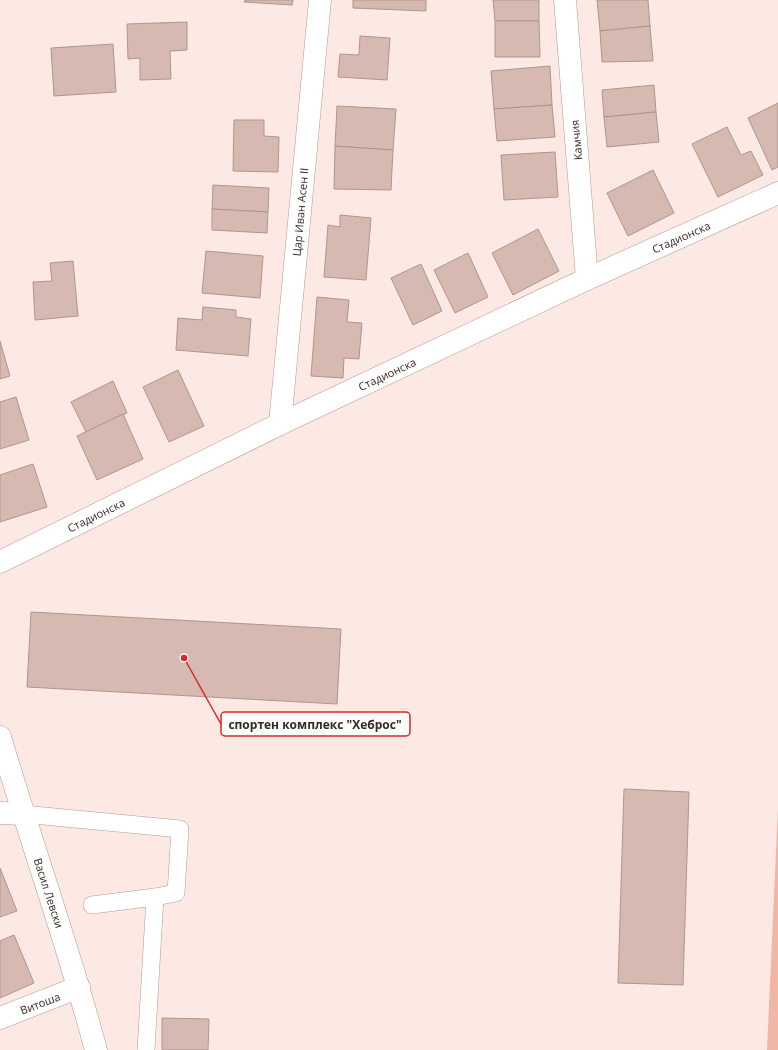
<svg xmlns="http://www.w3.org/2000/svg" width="778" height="1050" font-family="'Open Sans',sans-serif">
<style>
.green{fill:#f1b6a5}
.building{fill:#d6b9b1;stroke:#b1958d}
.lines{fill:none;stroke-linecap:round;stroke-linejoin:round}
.service-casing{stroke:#b59992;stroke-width:18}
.minor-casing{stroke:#b59992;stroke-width:23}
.service{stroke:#fff;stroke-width:17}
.minor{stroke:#fff;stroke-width:22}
.labels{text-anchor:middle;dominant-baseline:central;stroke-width:3;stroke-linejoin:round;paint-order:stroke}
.street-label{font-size:11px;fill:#352a27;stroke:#fbfbfb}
.leader{fill:none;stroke:#d62828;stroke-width:1.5}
.callout-dot{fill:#d62828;stroke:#fbfbfb;stroke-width:1.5}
.callout{fill:#fbfbfb;stroke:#d62828;stroke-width:1.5}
.callout-label{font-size:12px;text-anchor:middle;font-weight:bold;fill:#352a27}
</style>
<rect width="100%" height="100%" fill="#fce9e4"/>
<!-- green -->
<path class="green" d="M 778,807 L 778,1050 L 767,1050 Z"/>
<!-- building -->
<g class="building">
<path d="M 245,0 L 293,0 L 292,5 L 244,2 Z"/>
<path d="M 353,0 L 426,0 L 426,11 L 353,8 Z"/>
<path d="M 493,0 L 539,0 L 539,21 L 495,21 Z"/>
<path d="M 597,0 L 648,0 L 650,26 L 600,31 Z"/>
<path d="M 495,21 L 539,21 L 540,57 L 495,57 Z"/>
<path d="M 187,22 L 187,50 L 170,51 L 171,79 L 140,80 L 140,58 L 128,59 L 127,24 Z"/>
<path d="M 650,26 L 653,61 L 602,62 L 600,31 Z"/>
<path d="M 360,36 L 390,38 L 387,80 L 338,77 L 340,54 L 359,55 Z"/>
<path d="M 113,44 L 116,92 L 54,96 L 51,48 Z"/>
<path d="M 550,66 L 552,105 L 494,109 L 491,71 Z"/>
<path d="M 654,85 L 656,112 L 604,117 L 602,90 Z"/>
<path d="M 778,103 L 778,167 L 772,170 L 748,118 Z"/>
<path d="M 552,105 L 555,137 L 497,141 L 494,109 Z"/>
<path d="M 337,106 L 396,109 L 393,150 L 335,146 Z"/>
<path d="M 656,112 L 659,142 L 607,147 L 604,117 Z"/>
<path d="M 234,120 L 264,120 L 264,136 L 279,137 L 278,172 L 233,171 Z"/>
<path d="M 727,127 L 741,155 L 751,151 L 763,175 L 718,197 L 692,144 Z"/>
<path d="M 335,146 L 393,150 L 391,190 L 334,189 Z"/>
<path d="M 555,152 L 558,197 L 504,200 L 501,155 Z"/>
<path d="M 653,170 L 674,213 L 628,236 L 607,193 Z"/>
<path d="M 213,185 L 269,188 L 268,212 L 212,209 Z"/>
<path d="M 212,209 L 268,212 L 267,233 L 212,230 Z"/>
<path d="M 340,215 L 371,218 L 366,280 L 324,277 L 328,225 L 340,227 Z"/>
<path d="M 538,229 L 559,271 L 513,295 L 492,253 Z"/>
<path d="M 206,251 L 263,256 L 260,298 L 202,293 Z"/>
<path d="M 468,253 L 488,297 L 455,313 L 434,270 Z"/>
<path d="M 73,261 L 78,316 L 35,320 L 33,282 L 52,281 L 50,263 Z"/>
<path d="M 421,264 L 442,311 L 413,325 L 391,278 Z"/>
<path d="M 317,297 L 349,300 L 347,322 L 362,323 L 359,359 L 344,358 L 343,378 L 311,376 Z"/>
<path d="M 203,307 L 236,310 L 236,317 L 251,319 L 248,356 L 176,350 L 178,318 L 202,320 Z"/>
<path d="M 0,341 L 10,376 L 0,379 Z"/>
<path d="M 178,370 L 204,426 L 169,442 L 143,387 Z"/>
<path d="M 113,381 L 127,413 L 86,432 L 71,402 Z"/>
<path d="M 16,397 L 29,440 L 0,449 L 0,402 Z"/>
<path d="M 123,414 L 143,459 L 97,480 L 77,436 Z"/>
<path d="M 33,464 L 47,507 L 0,522 L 0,475 Z"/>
<path d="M 31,612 L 341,629 L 337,704 L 27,687 Z"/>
<path d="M 624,789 L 689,792 L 683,985 L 618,983 Z"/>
<path d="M 0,868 L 17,911 L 0,917 Z"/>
<path d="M 14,935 L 34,983 L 0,998 L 0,941 Z"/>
<path d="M 162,1018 L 209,1019 L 208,1050 L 162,1050 Z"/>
</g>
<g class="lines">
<!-- service casing -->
<g class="service-casing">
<g id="service">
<path d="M 23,814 L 180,829 L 176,893 L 155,897 L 146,1050"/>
<path d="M 92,905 L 155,897"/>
</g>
</g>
<!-- minor casing -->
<g class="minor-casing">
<g id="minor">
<path d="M 565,0 L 587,279"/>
<path d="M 280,424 L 320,0"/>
<path d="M 0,562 L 280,424 L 587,279 L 778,193"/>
<path d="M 0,737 C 31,842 68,945 96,1050"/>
<path d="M 0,813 L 23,814"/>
<path d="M 0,1018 L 79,987"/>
</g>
</g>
<!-- service -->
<use href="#service" class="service"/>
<!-- minor -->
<use href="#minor" class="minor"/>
</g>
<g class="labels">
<!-- street labels -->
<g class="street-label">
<text transform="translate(576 140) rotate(-95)">Камчия</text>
<text transform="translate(300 212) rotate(-85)">Цар Иван Асен II</text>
<text transform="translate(681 237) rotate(-24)">Стадионска</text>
<text transform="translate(387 374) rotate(-25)">Стадионска</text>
<text transform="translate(96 515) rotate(-26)">Стадионска</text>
<text transform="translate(49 893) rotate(72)">Васил Левски</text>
<text transform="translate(40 1003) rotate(-21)">Витоша</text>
</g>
</g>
<!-- callouts -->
<path class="leader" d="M184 658L221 724"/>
<circle class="callout-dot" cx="184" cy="658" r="4"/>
<rect class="callout" x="221" y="712" width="189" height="24" rx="4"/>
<g class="callout-label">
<text x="315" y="729">спортен комплекс "Хеброс"</text>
</g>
</svg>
